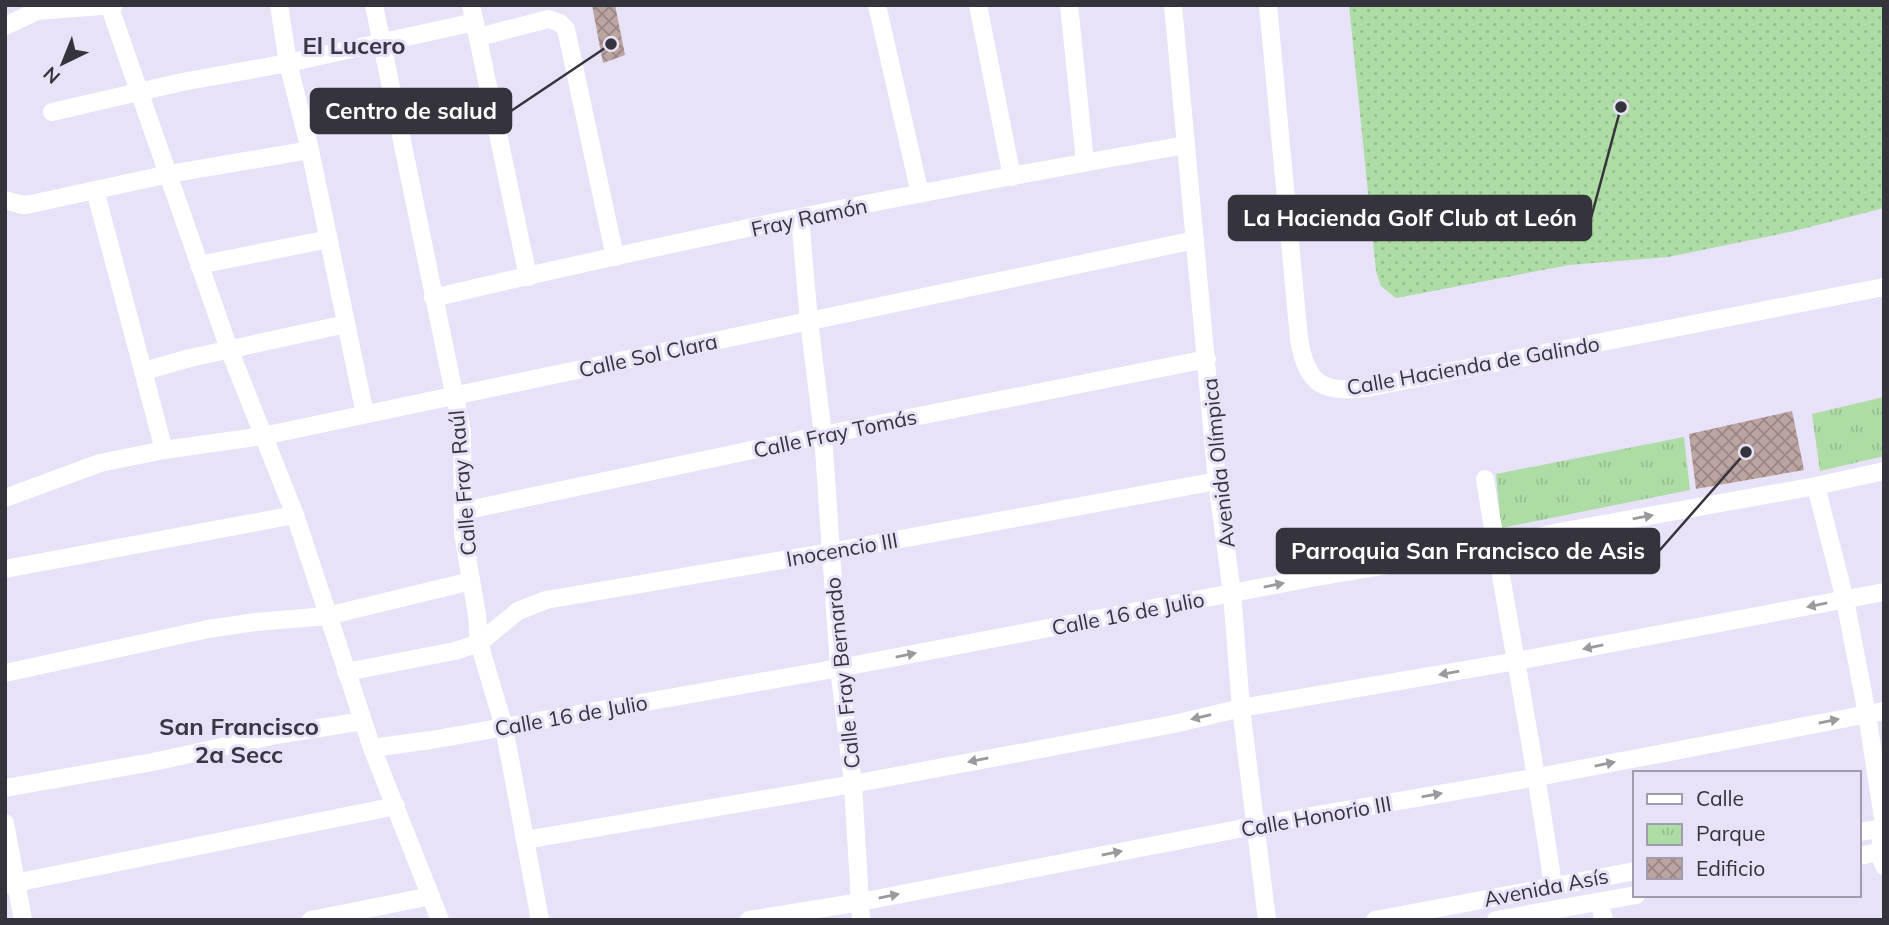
<svg xmlns="http://www.w3.org/2000/svg" width="1889" height="925" font-family="Mulish,sans-serif">
<style>
.grass{fill:url(#grass-dots)}
.park{fill:url(#park-tufts)}
.building{fill:url(#building-cross-hatch)}
.lines{fill:none;stroke-linecap:round;stroke-linejoin:round}
.minor{stroke:#fff;stroke-width:18}
.oneway{fill:#9a999d}
.labels{text-anchor:middle;dominant-baseline:central;stroke-width:6;stroke-linejoin:round;paint-order:stroke}
.street-label{font-size:21px;fill:#35333b;stroke:#e7e2f7}
.quarter-label{font-size:24px;font-weight:bold;fill:#3a3646;stroke:#e7e2f7}
.leader{fill:none;stroke:#35333b;stroke-width:2.5}
.callout-dot{fill:#35333b;stroke:#e7e2f7;stroke-width:2.5}
.callout{fill:#35333b;stroke:#35333b;stroke-width:2.5}
.callout-label{font-size:23px;text-anchor:middle;font-weight:bold;fill:#fff}
</style>
<defs>
<pattern id="grass-dots" width="8" height="8" patternUnits="userSpaceOnUse" patternTransform="scale(1.75)"><rect width="8" height="8" fill="#addca5"/><path d="M2 2h.1M6 6h.1" fill="none" stroke="#95bd8f" stroke-width="1.8" stroke-linecap="round"/></pattern>
<pattern id="park-tufts" width="24" height="20" patternUnits="userSpaceOnUse" patternTransform="scale(1.75)"><rect width="24" height="20" fill="#addca5"/><path d="M3 7l-1-3M5 7V3M7 7l1-3M15 17l-1-3M17 17v-4M19 17l1-3" fill="none" stroke="#95bd8f"/></pattern>
<pattern id="building-cross-hatch" width="8" height="8" patternUnits="userSpaceOnUse" patternTransform="scale(1.75)"><rect width="8" height="8" fill="#bca4a1"/><path d="M0 0l8 8M0 8l8-8" fill="none" stroke="#9a8684"/></pattern>
</defs>
<rect width="100%" height="100%" fill="#e7e2f7"/>
<!-- grass -->
<path class="grass" d="M 1349,5 L 1884,5 L 1884,208 L 1794,231 L 1668,257 L 1569,265 L 1396,298 L 1381,286 L 1376,271 Z"/>
<!-- park -->
<g class="park">
<path d="M 1884,397 L 1884,456 L 1820,471 L 1812,414 Z"/>
<path d="M 1684,437 L 1690,490 L 1501,528 L 1496,474 Z"/>
</g>
<!-- building -->
<g class="building">
<path d="M 592,5 L 615,5 L 625,55 L 603,63 Z"/>
<path d="M 1792,411 L 1804,470 L 1696,489 L 1689,434 Z"/>
</g>
<g class="lines">
<!-- minor -->
<g class="minor">
<path d="M 109,5 L 229,349 L 295,515 L 372,748 L 440,920"/>
<path d="M 279,5 L 288,63 L 310,150 L 365,414"/>
<path d="M 374,5 L 462,432 L 463,533 L 477,615 L 479,643 L 504,727 L 540,920"/>
<path d="M 471,5 L 528,277"/>
<path d="M 877,5 L 920,194"/>
<path d="M 978,5 L 1012,177"/>
<path d="M 1069,5 L 1085,162"/>
<path d="M 1173,5 L 1217,481 L 1232,593 L 1241,708 L 1267,920"/>
<path d="M 1268,5 L 1299,339 C 1307,387 1325,394 1371,387 L 1884,287"/>
<path d="M 5,26 L 37,11 L 114,5"/>
<path d="M 479,37 L 548,19 L 560,23 L 566,29 L 615,257"/>
<path d="M 52,112 L 182,82 L 288,63 L 475,22"/>
<path d="M 95,190 L 164,450"/>
<path d="M 5,200 L 23,205 L 31,204 L 169,174 L 310,150"/>
<path d="M 800,218 L 809,321 L 823,435 L 839,668 L 853,784 L 861,920"/>
<path d="M 199,265 L 329,239"/>
<path d="M 433,298 C 682,239 934,188 1186,145"/>
<path d="M 144,371 L 190,358 L 346,324"/>
<path d="M 1485,479 C 1506,615 1534,749 1553,886"/>
<path d="M 1816,486 L 1845,600 L 1867,714 L 1884,825"/>
<path d="M 5,498 L 100,463 L 164,450 L 263,436 L 1195,240"/>
<path d="M 463,511 L 823,435 L 1207,359"/>
<path d="M 5,569 L 295,515"/>
<path d="M 346,672 L 455,651 L 479,643 L 518,611 L 546,600 L 830,552 L 1217,481"/>
<path d="M 5,673 L 208,629 L 256,622 L 327,616 L 471,581"/>
<path d="M 372,748 L 431,740 L 839,668 L 1311,578 L 1495,547 L 1559,532 L 1816,486 L 1884,471"/>
<path d="M 5,788 L 153,762 L 276,735 L 363,721"/>
<path d="M 5,823 L 23,920"/>
<path d="M 1884,830 L 1879,852 L 1884,866"/>
<path d="M 1859,832 L 1884,828"/>
<path d="M 525,840 L 853,784 L 1174,724 L 1241,708 L 1517,661 L 1884,592"/>
<path d="M 1859,856 L 1884,851"/>
<path d="M 5,885 L 396,806"/>
<path d="M 1599,902 L 1604,920"/>
<path d="M 311,920 L 431,896"/>
<path d="M 749,920 L 860,902 L 1254,826 L 1538,777 L 1884,711"/>
<path d="M 1375,920 L 1635,871"/>
<path d="M 1496,920 L 1636,895"/>
</g>
</g>
<!-- one-way arrows -->
<defs><path id="oneway-solid" d="M-6-.8H1V-3.2L6.5 0L1 3.2V.8H-6Z" transform="scale(1.75)"/></defs>
<g class="oneway">
<use href="#oneway-solid" transform="translate(1643 517) rotate(-10)"/>
<use href="#oneway-solid" transform="translate(1274 585) rotate(-11)"/>
<use href="#oneway-solid" transform="translate(1817 605) rotate(169)"/>
<use href="#oneway-solid" transform="translate(1593 647) rotate(169)"/>
<use href="#oneway-solid" transform="translate(906 655) rotate(-11)"/>
<use href="#oneway-solid" transform="translate(1449 673) rotate(170)"/>
<use href="#oneway-solid" transform="translate(1201 717) rotate(167)"/>
<use href="#oneway-solid" transform="translate(1829 721) rotate(-11)"/>
<use href="#oneway-solid" transform="translate(978 760) rotate(169)"/>
<use href="#oneway-solid" transform="translate(1605 764) rotate(-11)"/>
<use href="#oneway-solid" transform="translate(1432 795) rotate(-10)"/>
<use href="#oneway-solid" transform="translate(1112 853) rotate(-11)"/>
<use href="#oneway-solid" transform="translate(889 896) rotate(-11)"/>
</g>
<g class="labels">
<!-- street labels -->
<g class="street-label">
<text transform="translate(809 217) rotate(-12)">Fray Ramón</text>
<text transform="translate(648 355) rotate(-12)">Calle Sol Clara</text>
<text transform="translate(1473 365) rotate(-10)">Calle Hacienda de Galindo</text>
<text transform="translate(835 433) rotate(-12)">Calle Fray Tomás</text>
<text transform="translate(1218 463) rotate(-96)">Avenida Olímpica</text>
<text transform="translate(462 483) rotate(-95)">Calle Fray Raúl</text>
<text transform="translate(842 549) rotate(-10)">Inocencio III</text>
<text transform="translate(1128 613) rotate(-11)">Calle 16 de Julio</text>
<text transform="translate(842 673) rotate(-96)">Calle Fray Bernardo</text>
<text transform="translate(571 715) rotate(-10)">Calle 16 de Julio</text>
<text transform="translate(1316 816) rotate(-10)">Calle Honorio III</text>
<text transform="translate(1546 887) rotate(-11)">Avenida Asís</text>
</g>
<!-- quarter labels -->
<g class="quarter-label">
<text x="354" y="45">El Lucero</text>
<text x="239" y="726">San Francisco<tspan x="239" dy="28">2a Secc</tspan></text>
</g>
</g>
<!-- callouts -->
<path class="leader" d="M611 44L511 111M1621 107L1591 218M1746 452L1659 551"/>
<g class="callout-dot">
<circle cx="611" cy="44" r="7"/>
<circle cx="1621" cy="107" r="7"/>
<circle cx="1746" cy="452" r="7"/>
</g>
<g class="callout">
<rect x="311" y="89" width="200" height="44" rx="7"/>
<rect x="1229" y="196" width="362" height="44" rx="7"/>
<rect x="1277" y="529" width="382" height="44" rx="7"/>
</g>
<g class="callout-label">
<text x="411" y="119">Centro de salud</text>
<text x="1410" y="226">La Hacienda Golf Club at León</text>
<text x="1468" y="559">Parroquia San Francisco de Asis</text>
</g>
<!-- border -->
<rect width="1889" height="925" fill="none" stroke="#35333b" stroke-width="14"/>
<!-- legend -->
<rect x="1633" y="771" width="228" height="126" fill="#e7e2f7" stroke="#a09cac" stroke-width="2"/>
<rect x="1647" y="794" width="35" height="10" fill="#ffffff" stroke="#a09cac" stroke-width="2"/>
<text x="1696" y="806" font-size="21" fill="#35333b">Calle</text>
<rect x="1647" y="824" width="35" height="21" fill="url(#park-tufts)" stroke="#a09cac" stroke-width="2"/>
<text x="1696" y="841" font-size="21" fill="#35333b">Parque</text>
<rect x="1647" y="858" width="35" height="21" fill="url(#building-cross-hatch)" stroke="#a09cac" stroke-width="2"/>
<text x="1696" y="876" font-size="21" fill="#35333b">Edificio</text>
<!-- north arrow -->
<g transform="translate(63 63) rotate(223)" stroke="#e7e2f7" stroke-width="5" paint-order="stroke">
<path d="M0-5L12 26L0 18L-12 26Z" fill="#35333b"/>
<text y="-10" font-size="19" font-weight="bold" text-anchor="middle" fill="#35333b">N</text>
</g>
</svg>
